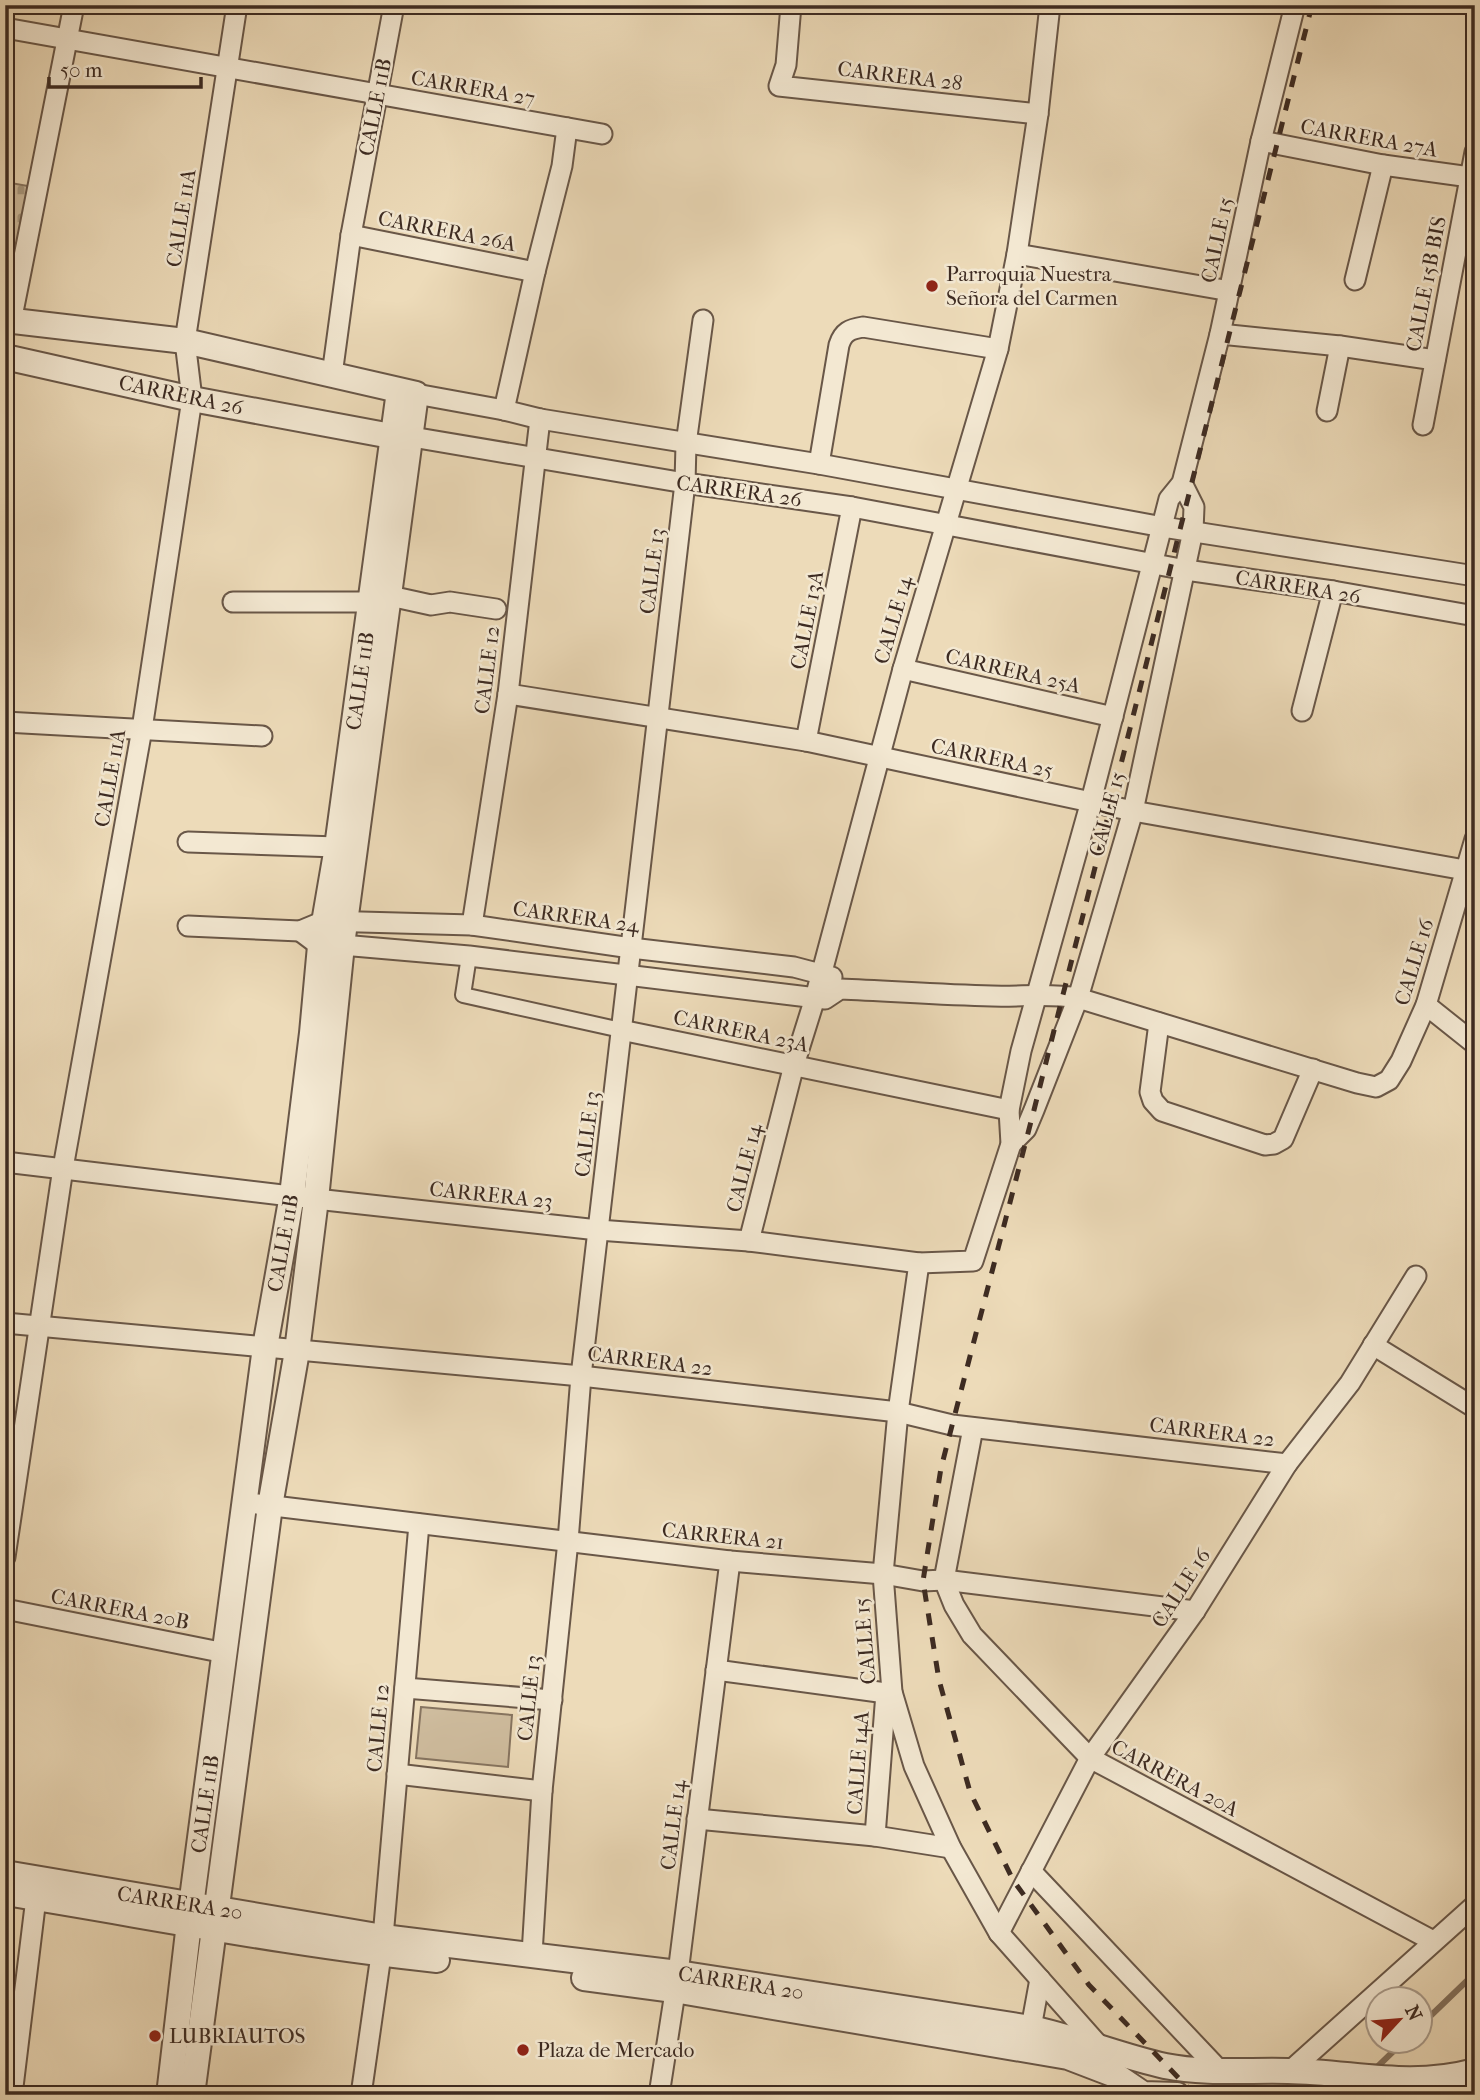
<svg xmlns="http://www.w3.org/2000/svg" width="1480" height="2100" font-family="'IM FELL French Canon',serif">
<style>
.cemetery{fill:url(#cemetery-stones);stroke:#867460;stroke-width:2}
.pitch{fill:#cfbd9f;stroke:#867460;stroke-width:2}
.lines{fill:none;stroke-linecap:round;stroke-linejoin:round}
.stream{stroke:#83715e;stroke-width:6}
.pedestrian-casing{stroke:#695748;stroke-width:18}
.minor-casing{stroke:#695748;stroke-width:23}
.tertiary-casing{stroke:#695748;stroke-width:28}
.pedestrian{stroke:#f3e8d2;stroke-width:14}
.minor{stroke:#f3e8d2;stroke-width:19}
.tertiary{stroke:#f3e8d2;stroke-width:24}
.rail{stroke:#3d2b22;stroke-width:5;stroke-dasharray:12 12;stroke-linecap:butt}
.poi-dot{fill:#8f2418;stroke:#f3e8d2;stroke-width:2.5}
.labels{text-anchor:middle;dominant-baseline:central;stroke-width:5;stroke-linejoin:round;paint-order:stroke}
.street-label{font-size:21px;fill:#3d2b22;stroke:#f3e8d2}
.poi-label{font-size:21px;fill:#3d2b22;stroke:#f3e8d2;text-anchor:start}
</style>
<defs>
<pattern id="cemetery-stones" width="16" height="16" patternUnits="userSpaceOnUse" patternTransform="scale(1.75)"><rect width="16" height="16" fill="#cfbd9f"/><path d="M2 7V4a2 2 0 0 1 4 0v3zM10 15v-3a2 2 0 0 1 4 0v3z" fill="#a99a81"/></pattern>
</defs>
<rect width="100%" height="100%" fill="#eddbb9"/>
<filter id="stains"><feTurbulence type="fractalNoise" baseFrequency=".00286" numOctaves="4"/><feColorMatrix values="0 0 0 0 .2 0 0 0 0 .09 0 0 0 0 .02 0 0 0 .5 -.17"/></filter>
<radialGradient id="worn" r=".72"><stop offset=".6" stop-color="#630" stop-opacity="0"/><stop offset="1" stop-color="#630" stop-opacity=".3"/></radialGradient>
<!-- cemetery -->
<path class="cemetery" d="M 5,182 L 28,186 L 9,303 L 5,302 Z"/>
<!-- pitch -->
<path class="pitch" d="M 421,1707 L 512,1715 L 508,1767 L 416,1758 Z"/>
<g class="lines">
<!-- stream -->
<g class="stream">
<path d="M 1420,2026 L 1475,1973"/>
<path d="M 1374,2070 L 1405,2040"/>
<path d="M 1347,2095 L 1359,2084"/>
</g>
<!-- pedestrian casing -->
<g class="pedestrian-casing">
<path id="pedestrian" d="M 469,956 L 463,995 L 621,1030"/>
</g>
<!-- minor casing -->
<g class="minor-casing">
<g id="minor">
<path d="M 791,5 L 786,65 L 779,86 L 1038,114"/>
<path d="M 5,28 L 602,134"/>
<path d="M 1261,141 L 1383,165 L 1470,177"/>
<path d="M 351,235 L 535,272"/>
<path d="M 1017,254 L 1230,291"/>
<path d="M 1355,280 L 1383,165"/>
<path d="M 11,322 L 74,5"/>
<path d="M 1220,334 L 1340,346 L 1435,360"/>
<path d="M 332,375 L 351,235 L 394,5"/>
<path d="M 416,394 L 504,410 L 540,419 L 819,464 L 1163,527 L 1475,576"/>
<path d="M 504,410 L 535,272 L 562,166 L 567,128"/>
<path d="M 1327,411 L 1340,346"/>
<path d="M 1423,425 L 1475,152"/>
<path d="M 412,437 L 685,483 L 852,507 L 1186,570 L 1333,591 L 1475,616"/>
<path d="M 819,464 L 839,345 C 843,332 850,329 863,327 L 998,349"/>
<path d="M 390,596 L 431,605 L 450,602 L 496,609"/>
<path d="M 233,602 L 370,602"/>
<path d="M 903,669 L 1113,717"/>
<path d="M 508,694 L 806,741 L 1133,811 L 1465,870"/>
<path d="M 1302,711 L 1333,591"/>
<path d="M 5,722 L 262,736"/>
<path d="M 806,741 L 852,507"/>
<path d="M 188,842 L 337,847"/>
<path d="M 472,925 L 508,694 L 540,419"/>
<path d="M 188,926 L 300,931 L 324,921 L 472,925 L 631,948 L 794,967 L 832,977"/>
<path d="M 300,931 L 320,946 L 342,945 L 469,956 L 825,999 L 840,989 C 891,991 941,995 992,996 C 1020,997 1050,993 1078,998 L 1357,1083 L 1376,1087 L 1389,1080 L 1401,1061 L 1426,1005 L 1475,839"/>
<path d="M 1426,1005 L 1475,1044"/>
<path d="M 1159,1023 L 1150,1092 L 1153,1101 L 1162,1111 L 1265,1145 L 1274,1144 L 1283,1139 L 1313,1069"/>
<path d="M 621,1030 L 1009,1110"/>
<path d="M 1011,1144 L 1026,1129 L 1034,1110 L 1078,998 L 1133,811 L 1193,531 L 1194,507 L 1182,483"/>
<path d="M 5,1162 L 316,1199 L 598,1230 L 749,1241 L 919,1263 L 973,1261 L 1011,1144 L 1009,1110 L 1021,1051 L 1091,801 L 1169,499 L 1182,483 L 1220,334 L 1261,141 L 1295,5"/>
<path d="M 749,1241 L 794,1065 L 815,998 L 903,669 L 998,349 L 1017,254 L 1038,114 L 1050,5"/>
<path d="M 919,1263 L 898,1412 L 883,1574 L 892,1692 L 914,1766 L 951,1848 L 999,1933 L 1102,2049"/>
<path d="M 5,1323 L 581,1376 L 898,1412 L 952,1425 L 1287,1464"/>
<path d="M 1373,1345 L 1475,1408"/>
<path d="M 973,1428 L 944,1580 L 954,1605 L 972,1635 L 1090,1758 L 1433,1941"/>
<path d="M 257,1504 L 730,1561 L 883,1574 L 923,1581 L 944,1580 L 1195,1611"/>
<path d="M 5,1557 L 63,1168 L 142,729 L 192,399 L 185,341 L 237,5"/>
<path d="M 5,1609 L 225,1653"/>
<path d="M 716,1670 L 886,1693 L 892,1692"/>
<path d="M 405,1688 L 552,1700"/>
<path d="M 397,1774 L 542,1791"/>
<path d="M 697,1819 L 875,1836 L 951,1848"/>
<path d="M 875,1836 L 886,1693"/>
<path d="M 1031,1871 L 1220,2071"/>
<path d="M 999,1933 L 1090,1758 L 1195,1611 L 1287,1464 L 1350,1383 L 1416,1276"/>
<path d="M 383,1937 L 419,1524"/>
<path d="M 532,1954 L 542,1791 L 568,1541 L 581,1376 L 685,483 L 686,444 L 703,320"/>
<path d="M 1031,2028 L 1040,1979"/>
<path d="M 1290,2071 L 1475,1905"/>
<path d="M 12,2095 L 36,1898"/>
<path d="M 361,2095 L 381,1955"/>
<path d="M 659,2095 L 678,1973 L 730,1561"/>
</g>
</g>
<!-- tertiary casing -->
<g class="tertiary-casing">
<g id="tertiary">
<path d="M 5,320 L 185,341 L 416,394 L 342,945 L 316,1199 L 297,1351 L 270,1506 L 192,2095"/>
<path d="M 5,357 L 192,399 L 391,436 L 406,437"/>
<path d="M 5,1873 L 383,1937 L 678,1973 L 1031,2028 C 1077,2038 1120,2056 1165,2066 C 1205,2074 1248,2070 1288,2071 C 1355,2072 1407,2089 1475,2071"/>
<path d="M 5,1893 C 149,1916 292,1945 437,1960"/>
<path d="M 584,1978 L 674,1990 L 1068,2057 L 1115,2075 L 1143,2094 L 1177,2095"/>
<path d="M 169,2095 L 191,1906 L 265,1347 L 292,1195 L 312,1033 L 320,946 L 337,847 L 399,391"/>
</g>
</g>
<!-- pedestrian -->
<use href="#pedestrian" class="pedestrian"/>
<!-- minor -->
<use href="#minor" class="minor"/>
<!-- tertiary -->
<use href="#tertiary" class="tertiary"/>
<!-- rail -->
<path class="rail" d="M 1195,2095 L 1089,1985 L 1013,1880 L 970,1792 L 939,1680 L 923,1581 L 941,1468 L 1034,1110 L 1312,5"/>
</g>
<!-- markers -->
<g class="poi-dot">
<circle cx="932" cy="286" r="7"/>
<circle cx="155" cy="2036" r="7"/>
<circle cx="523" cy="2050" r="7"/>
</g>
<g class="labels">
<!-- street labels -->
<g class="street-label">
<text transform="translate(900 76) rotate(7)">CARRERA 28</text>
<text transform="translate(473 88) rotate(10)">CARRERA 27</text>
<text transform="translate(375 107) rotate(-79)">CALLE 11B</text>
<text transform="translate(1369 138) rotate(10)">CARRERA 27A</text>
<text transform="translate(181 218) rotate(-81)">CALLE 11A</text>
<text transform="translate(447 231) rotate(11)">CARRERA 26A</text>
<text transform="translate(1217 240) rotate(-78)">CALLE 15</text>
<text transform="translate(1426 284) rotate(-79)">CALLE 15B BIS</text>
<text transform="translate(181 395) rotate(12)">CARRERA 26</text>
<text transform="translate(739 491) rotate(8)">CARRERA 26</text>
<text transform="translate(652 571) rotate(-83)">CALLE 13</text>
<text transform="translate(1298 587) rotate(9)">CARRERA 26</text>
<text transform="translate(807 620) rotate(-79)">CALLE 13A</text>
<text transform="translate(893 620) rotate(-74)">CALLE 14</text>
<text transform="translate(487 670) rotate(-83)">CALLE 12</text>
<text transform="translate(1013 671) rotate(13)">CARRERA 25A</text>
<text transform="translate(360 681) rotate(-82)">CALLE 11B</text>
<text transform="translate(992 758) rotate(12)">CARRERA 25</text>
<text transform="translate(110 778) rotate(-80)">CALLE 11A</text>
<text transform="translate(1107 814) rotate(-75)">CALLE 15</text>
<text transform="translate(576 917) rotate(8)">CARRERA 24</text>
<text transform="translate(1414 962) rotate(-73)">CALLE 16</text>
<text transform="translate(741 1031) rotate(12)">CARRERA 23A</text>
<text transform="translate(587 1134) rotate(-83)">CALLE 13</text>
<text transform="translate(744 1168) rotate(-76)">CALLE 14</text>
<text transform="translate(491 1195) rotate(6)">CARRERA 23</text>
<text transform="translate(283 1243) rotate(-80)">CALLE 11B</text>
<text transform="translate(650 1361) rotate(7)">CARRERA 22</text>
<text transform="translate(1212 1432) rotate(7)">CARRERA 22</text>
<text transform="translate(723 1536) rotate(6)">CARRERA 21</text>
<text transform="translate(1181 1588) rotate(-57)">CALLE 16</text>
<text transform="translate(120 1609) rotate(11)">CARRERA 20B</text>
<text transform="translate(865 1641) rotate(-95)">CALLE 15</text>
<text transform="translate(529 1698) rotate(-84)">CALLE 13</text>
<text transform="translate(378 1728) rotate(-85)">CALLE 12</text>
<text transform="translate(858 1763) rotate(-86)">CALLE 14A</text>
<text transform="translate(1175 1778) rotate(28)">CARRERA 20A</text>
<text transform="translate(205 1804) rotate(-82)">CALLE 11B</text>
<text transform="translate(673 1825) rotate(-83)">CALLE 14</text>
<text transform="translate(180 1903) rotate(9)">CARRERA 20</text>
<text transform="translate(741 1983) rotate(9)">CARRERA 20</text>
</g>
<!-- poi labels -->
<g class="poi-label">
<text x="946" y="274">Parroquia Nuestra<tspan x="946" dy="24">Señora del Carmen</tspan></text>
<text x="169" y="2036">LUBRIAUTOS</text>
<text x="537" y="2050">Plaza de Mercado</text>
</g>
</g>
<!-- margin -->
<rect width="1480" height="2100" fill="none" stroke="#eddbb9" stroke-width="28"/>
<rect x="7" y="7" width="1466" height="2086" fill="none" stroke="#3d2b22" stroke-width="3.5"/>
<rect x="14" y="14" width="1452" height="2072" fill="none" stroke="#3d2b22" stroke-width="2"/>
<!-- north arrow -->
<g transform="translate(1399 2020) rotate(64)"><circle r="33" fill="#f3e8d2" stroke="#aa9c8c" stroke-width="2"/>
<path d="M0-5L12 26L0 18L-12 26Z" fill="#8f2418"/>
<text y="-10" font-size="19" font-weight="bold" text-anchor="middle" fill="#3d2b22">N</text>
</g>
<!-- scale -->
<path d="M49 77v10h152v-10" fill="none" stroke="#3d2b22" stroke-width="3.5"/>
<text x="60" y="77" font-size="21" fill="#3d2b22" stroke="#f3e8d2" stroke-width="5" paint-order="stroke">50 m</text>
<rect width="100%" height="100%" filter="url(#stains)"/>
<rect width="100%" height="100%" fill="url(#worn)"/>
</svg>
